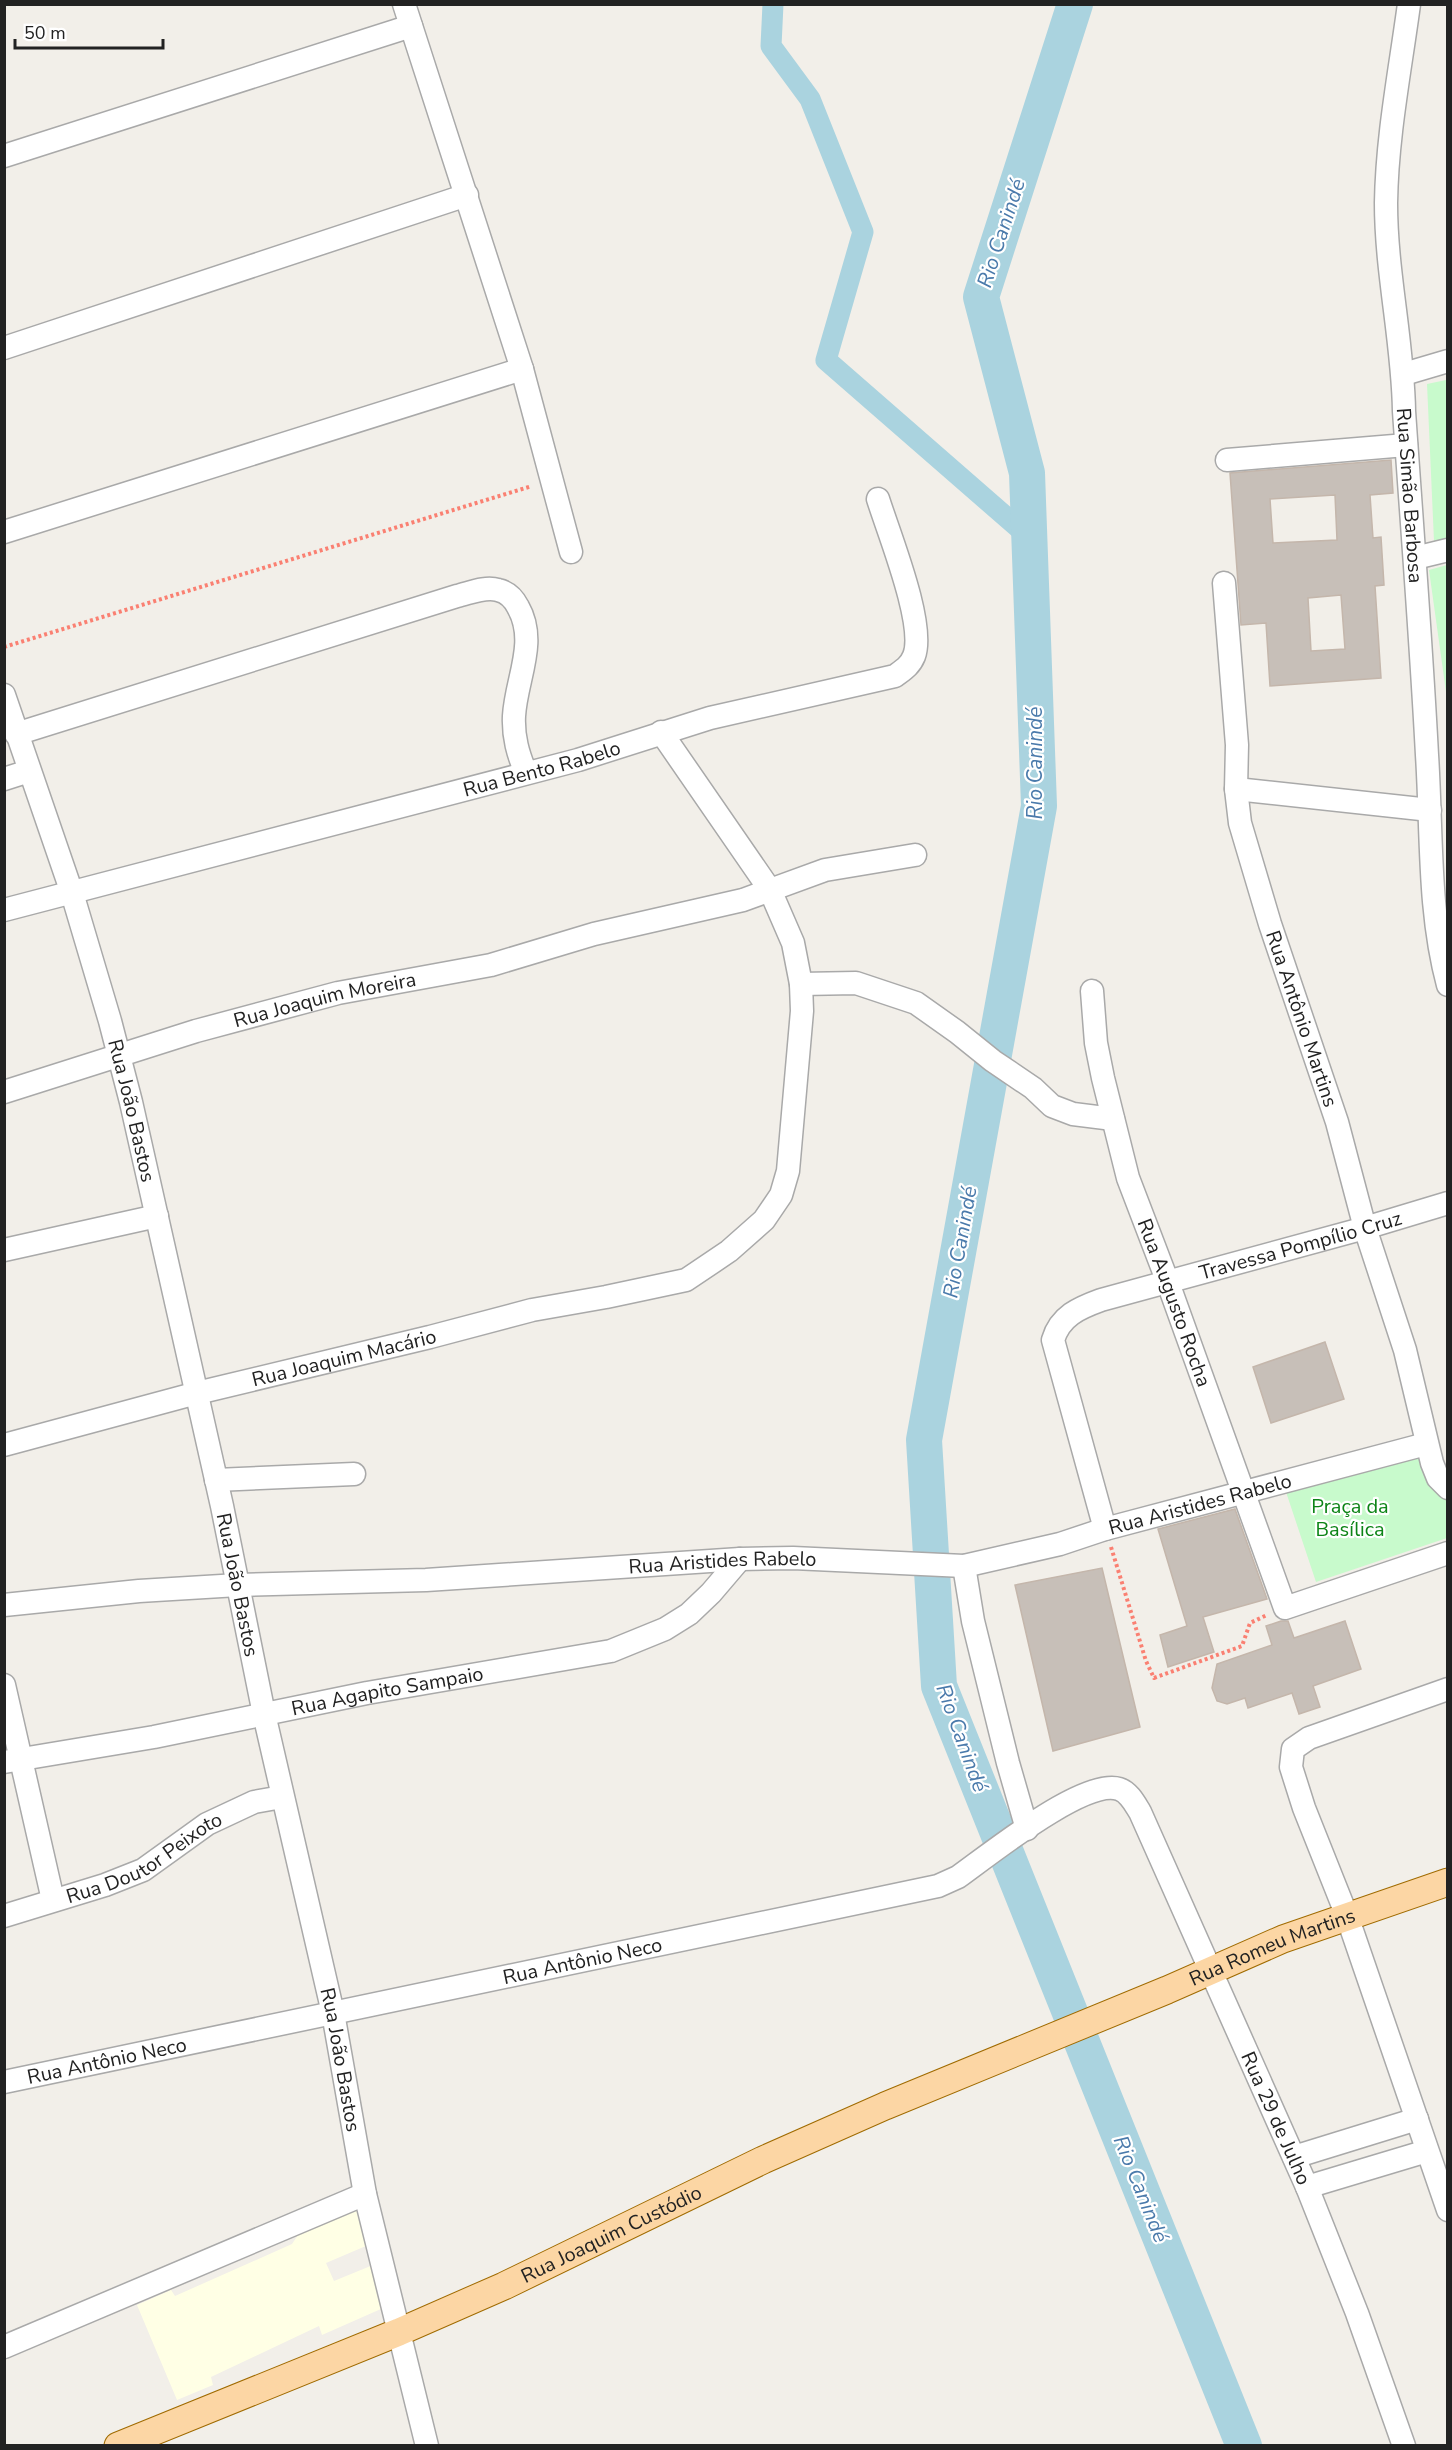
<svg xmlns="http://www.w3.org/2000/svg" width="1452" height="2450" font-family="'Nunito Sans',sans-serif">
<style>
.education{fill:#ffffe5}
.park{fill:#c8facc}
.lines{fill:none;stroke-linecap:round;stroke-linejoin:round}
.canal{stroke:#aad3df;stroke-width:21}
.river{stroke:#aad3df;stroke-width:36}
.building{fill:#c7bfb8;stroke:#c4b6ab;stroke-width:1.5;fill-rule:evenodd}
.minor-casing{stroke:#a9a9a9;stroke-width:25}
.major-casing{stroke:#a06b00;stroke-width:29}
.path{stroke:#fa8072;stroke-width:4;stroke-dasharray:3 3;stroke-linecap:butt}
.minor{stroke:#fff;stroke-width:22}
.major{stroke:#fcd6a4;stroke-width:27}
.labels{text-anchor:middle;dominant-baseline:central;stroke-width:4.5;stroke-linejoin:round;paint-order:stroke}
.street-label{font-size:20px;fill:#222;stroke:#fff}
.park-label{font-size:20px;fill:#0c8416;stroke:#fff}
.water-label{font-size:21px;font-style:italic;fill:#4a7aab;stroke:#fff}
</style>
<rect width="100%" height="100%" fill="#f2efe9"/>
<!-- education -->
<path class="education" d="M 372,2201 L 387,2237 L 326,2263 L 334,2281 L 390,2258 L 399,2301 L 322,2335 L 319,2326 L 211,2377 L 213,2385 L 177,2400 L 137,2305 L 171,2290 L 175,2296 L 292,2244 L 300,2232 Z"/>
<!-- park -->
<g class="park">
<path d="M 1446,380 L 1447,539 L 1434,541 L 1427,384 Z"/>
<path d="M 1447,565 L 1448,565 L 1447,699 L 1429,570 Z"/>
<path d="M 1433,1436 L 1447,1481 L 1447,1538 L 1316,1582 L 1284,1486 Z"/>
</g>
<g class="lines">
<!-- canal -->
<path class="canal" d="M 773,4 L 771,46 L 810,99 L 863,232 L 826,360 L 1029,537"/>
<!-- river -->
<path class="river" d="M 1075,4 L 981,297 L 1027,473 L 1039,806 L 924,1440 L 939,1686 L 1244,2446"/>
</g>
<!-- building -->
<g class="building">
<path d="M 1391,460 L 1393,493 L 1370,495 L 1373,538 L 1381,537 L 1384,585 L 1375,586 L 1381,678 L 1270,686 L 1266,623 L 1241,625 L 1230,473 ZM 1335,495 L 1337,540 L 1273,543 L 1270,499 ZM 1341,595 L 1345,649 L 1311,651 L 1308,598 Z"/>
<path d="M 1325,1342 L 1344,1399 L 1271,1423 L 1253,1367 Z"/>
<path d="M 1235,1509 L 1267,1599 L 1203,1617 L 1214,1652 L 1168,1667 L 1160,1635 L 1187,1626 L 1158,1529 Z"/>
<path d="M 1102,1568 L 1140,1727 L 1053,1751 L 1015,1585 Z"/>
<path d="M 1281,1621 L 1288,1621 L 1294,1638 L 1345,1621 L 1361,1669 L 1313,1686 L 1320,1707 L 1299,1714 L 1292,1693 L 1248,1708 L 1245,1698 L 1227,1704 L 1217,1701 L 1212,1688 L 1217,1664 L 1272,1645 L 1266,1626 Z"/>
</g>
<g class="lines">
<!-- minor casing -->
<g class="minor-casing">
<g id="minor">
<path d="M 404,4 L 522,369 L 571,552"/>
<path id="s1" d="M 1409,4 C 1400,71 1387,136 1386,203 C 1386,273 1403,342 1404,411 C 1412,526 1421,641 1427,755 C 1432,832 1428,911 1448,985"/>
<path d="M 4,156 L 411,26"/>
<path d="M 4,348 L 467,195"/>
<path d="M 1404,374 L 1448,361"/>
<path d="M 1227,460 L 1406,445"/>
<path d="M 4,532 L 522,369"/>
<path d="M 1415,558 L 1448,550"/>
<path id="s2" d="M 1224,583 L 1237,745 L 1236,789 L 1240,823 L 1270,924 L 1337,1122 L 1365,1228 L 1405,1350 L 1432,1463 L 1438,1478 L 1448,1488"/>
<path id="s3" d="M 4,695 L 72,893 L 110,1021 L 131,1102 L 222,1506 L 264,1714 L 333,2013 L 365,2194 L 427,2446"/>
<path d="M 16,734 L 457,596 C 470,593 485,586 498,590 C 507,592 514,599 518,607 C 538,642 516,679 514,716 C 513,737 518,754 526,773"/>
<path d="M 4,779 L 29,771"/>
<path d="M 1236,789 L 1430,810"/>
<path id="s4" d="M 4,910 L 578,760 L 710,718 L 895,676 C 903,670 910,666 914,656 C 926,625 889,534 878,499"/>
<path d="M 801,984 L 856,983 L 916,1003 L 957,1032 L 993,1061 L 1033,1088 L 1052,1106 L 1073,1114 L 1113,1119"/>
<path id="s5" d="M 1092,991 L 1096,1043 L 1103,1078 L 1128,1178 L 1167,1280 L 1285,1608 L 1448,1553"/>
<path id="s6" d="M 4,1092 L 196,1031 L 338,993 L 491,965 L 594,934 L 743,900 L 825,870 L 915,855"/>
<path d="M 4,1250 L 157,1216"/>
<path id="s7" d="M 4,1445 L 197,1393 L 430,1337 L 532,1310 L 606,1297 L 686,1280 L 729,1251 L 764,1220 L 781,1195 L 788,1171 L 802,1011 L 801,984 L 793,943 L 770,890 L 661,732"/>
<path d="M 216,1480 L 354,1474"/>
<path id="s8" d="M 1105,1529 L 1053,1340 C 1060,1316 1079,1308 1101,1300 L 1365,1228 L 1448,1203"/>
<path d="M 964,1566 L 973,1621 L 1008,1763 L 1027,1829"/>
<path id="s9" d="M 4,1605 L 139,1591 L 238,1585 L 426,1580 L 740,1559 L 793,1558 L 964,1566 L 1060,1544 L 1105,1529 L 1426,1444"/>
<path d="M 4,1685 L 53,1900"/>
<path d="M 1448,1689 L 1309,1738 L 1293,1749 L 1291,1767 L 1304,1808 L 1347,1916 L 1448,2210"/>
<path id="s10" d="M 4,1762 L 154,1737 L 367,1693 L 611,1651 L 665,1629 L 689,1614 L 711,1593 L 740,1559"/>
<path id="s11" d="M 4,1916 L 105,1885 L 143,1870 L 207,1824 L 254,1802 L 282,1797"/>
<path id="s12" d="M 4,2082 L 938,1886 L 958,1877 C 989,1855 1084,1778 1119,1789 C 1129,1792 1135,1804 1140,1812 L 1307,2187 L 1357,2313 L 1404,2446"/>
<path d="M 1294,2157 L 1417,2119"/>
<path d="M 1307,2187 L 1427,2151"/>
<path d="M 4,2347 L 365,2194"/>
</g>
</g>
<!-- major casing -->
<g class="major-casing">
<g id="major">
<path id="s13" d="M 118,2446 L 399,2332 L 504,2286 L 763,2160 L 885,2106 L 1167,1990 L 1283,1939 L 1448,1882"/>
</g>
</g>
<!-- path -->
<g class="path">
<path d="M 4,647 L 532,486"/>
<path d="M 1111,1547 L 1146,1661 L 1154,1678 L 1242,1646 L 1250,1623 L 1267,1615"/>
</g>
<!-- minor -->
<use href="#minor" class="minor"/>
<!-- major -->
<use href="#major" class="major"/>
</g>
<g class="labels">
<!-- street labels -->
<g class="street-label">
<text stroke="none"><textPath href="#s1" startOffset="494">Rua Simão Barbosa</textPath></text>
<text stroke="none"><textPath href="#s4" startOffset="556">Rua Bento Rabelo</textPath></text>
<text stroke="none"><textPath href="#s6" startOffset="334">Rua Joaquim Moreira</textPath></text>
<text stroke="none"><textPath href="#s2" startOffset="446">Rua Antônio Martins</textPath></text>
<text stroke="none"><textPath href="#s3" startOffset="435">Rua João Bastos</textPath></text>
<text stroke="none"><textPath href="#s8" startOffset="468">Travessa Pompílio Cruz</textPath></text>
<text stroke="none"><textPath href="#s5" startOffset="324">Rua Augusto Rocha</textPath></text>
<text stroke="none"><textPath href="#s7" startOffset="351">Rua Joaquim Macário</textPath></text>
<text stroke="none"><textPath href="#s9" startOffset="1206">Rua Aristides Rabelo</textPath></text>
<text stroke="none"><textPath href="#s9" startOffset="720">Rua Aristides Rabelo</textPath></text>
<text stroke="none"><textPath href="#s3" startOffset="921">Rua João Bastos</textPath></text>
<text stroke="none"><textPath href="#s10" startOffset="390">Rua Agapito Sampaio</textPath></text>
<text stroke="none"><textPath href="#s11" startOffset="153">Rua Doutor Peixoto</textPath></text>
<text stroke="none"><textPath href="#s13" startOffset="1258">Rua Romeu Martins</textPath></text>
<text stroke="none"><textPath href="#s12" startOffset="591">Rua Antônio Neco</textPath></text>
<text stroke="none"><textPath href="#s3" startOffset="1407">Rua João Bastos</textPath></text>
<text stroke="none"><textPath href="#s12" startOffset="105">Rua Antônio Neco</textPath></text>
<text stroke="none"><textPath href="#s12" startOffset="1530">Rua 29 de Julho</textPath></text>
<text stroke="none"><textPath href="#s13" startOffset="537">Rua Joaquim Custódio</textPath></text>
</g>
<!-- park labels -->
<g class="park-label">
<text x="1350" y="1506">Praça da<tspan x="1350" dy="23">Basílica</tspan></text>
</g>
<!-- water labels -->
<g class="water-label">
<text transform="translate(1001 233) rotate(-72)">Rio Canindé</text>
<text transform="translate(1035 763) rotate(-90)">Rio Canindé</text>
<text transform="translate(960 1242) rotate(-80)">Rio Canindé</text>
<text transform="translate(962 1738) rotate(70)">Rio Canindé</text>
<text transform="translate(1141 2189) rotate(68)">Rio Canindé</text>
</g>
</g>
<!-- border -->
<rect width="1452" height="2450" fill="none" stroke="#222222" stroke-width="12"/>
<!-- scale -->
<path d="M15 39v9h148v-9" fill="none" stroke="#222222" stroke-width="3"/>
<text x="24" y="39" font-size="18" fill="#222222" stroke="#ffffff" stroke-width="4.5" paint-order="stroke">50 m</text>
</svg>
